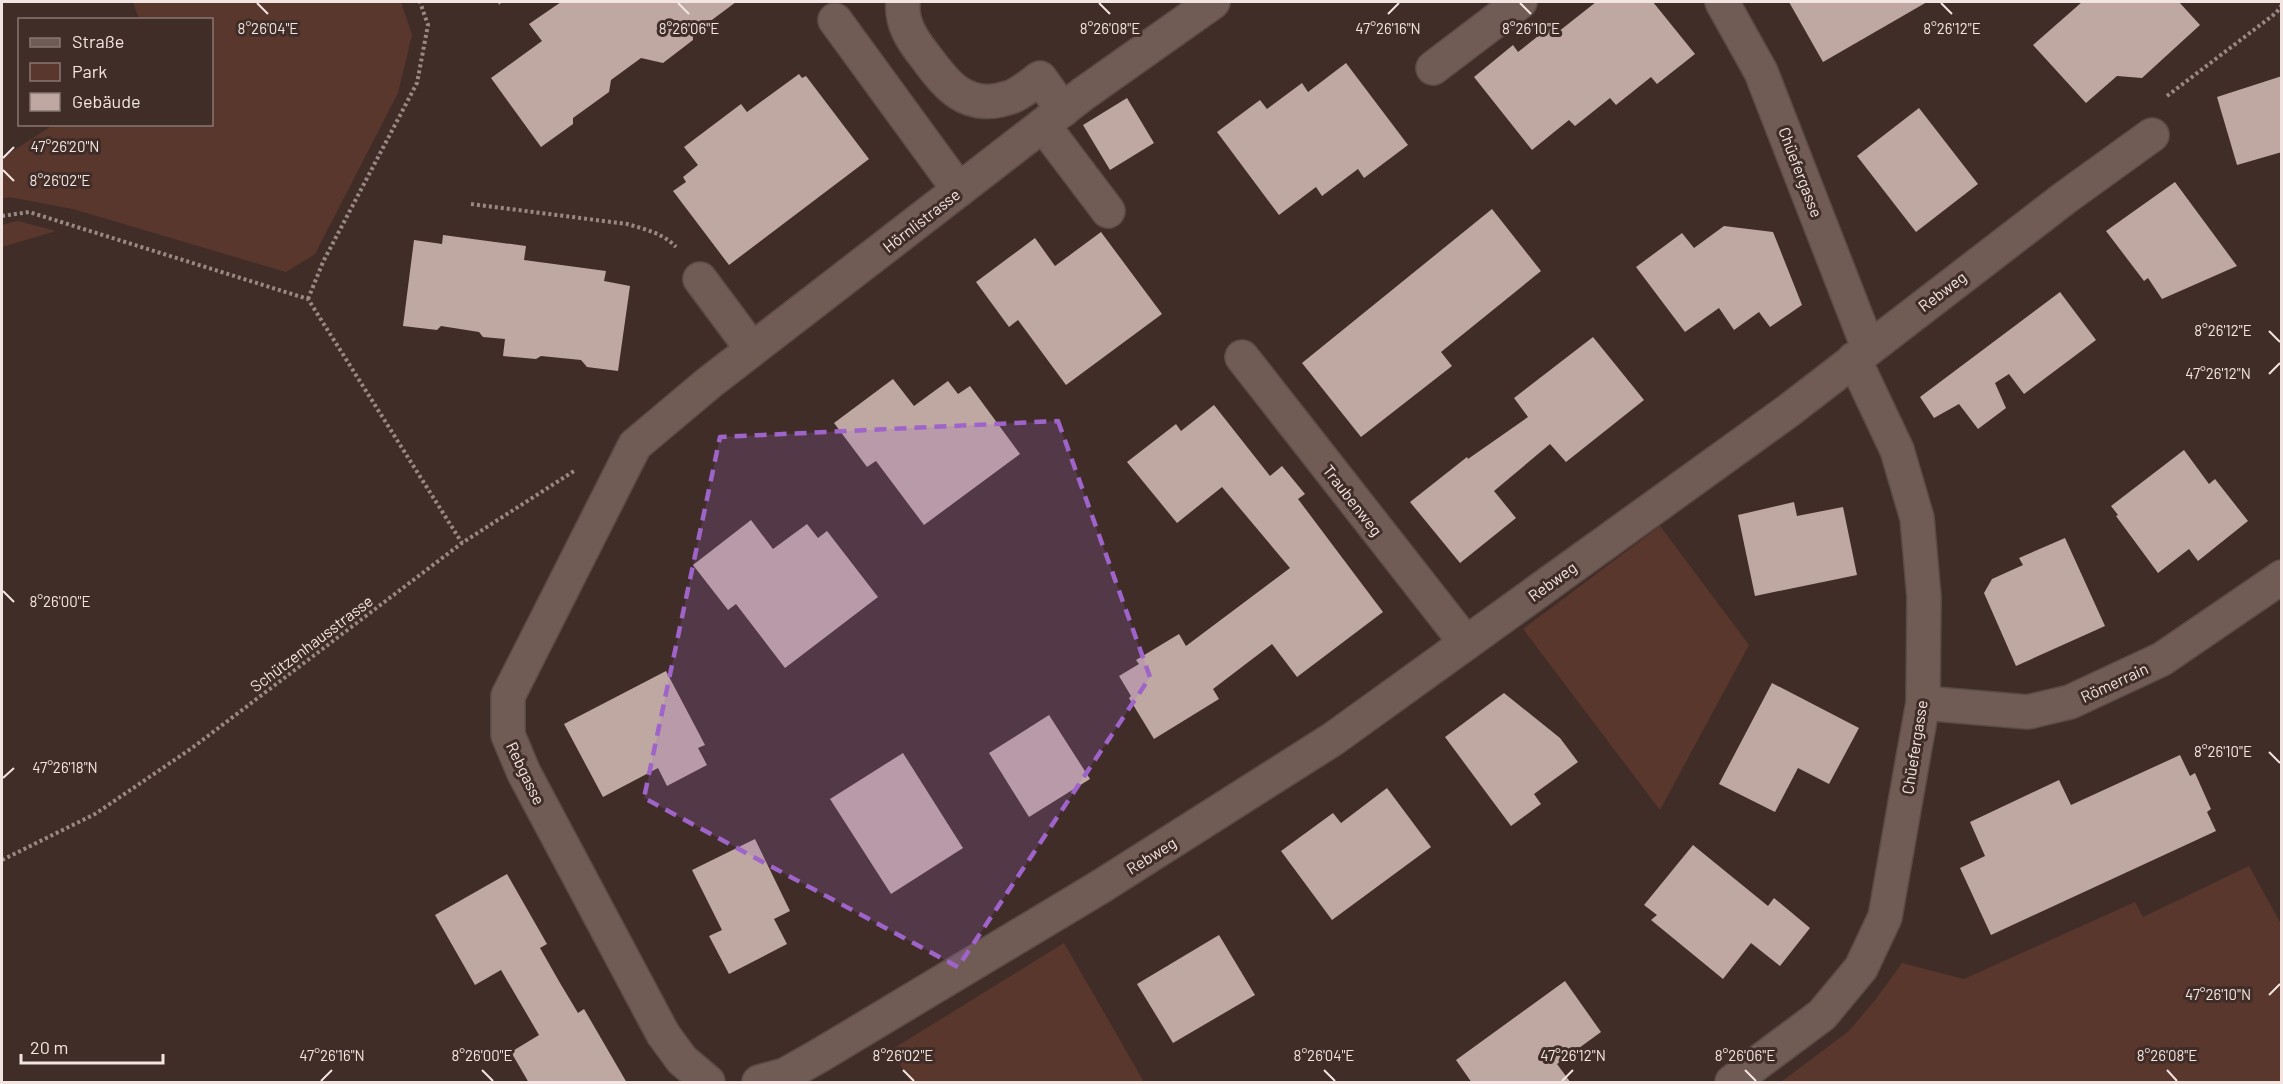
<svg xmlns="http://www.w3.org/2000/svg" width="2283" height="1084" font-family="Barlow,sans-serif">
<style>
.green{fill:#5a372d}
.building{fill:#bfa8a1}
.lines{fill:none;stroke-linecap:round;stroke-linejoin:round}
.minor-casing{stroke:#5b4b46;stroke-width:36}
.path{stroke:#998984;stroke-width:4;stroke-dasharray:3 3;stroke-linecap:butt}
.minor{stroke:#705b55;stroke-width:33}
.marked{fill:#9f64c9;fill-opacity:0.2;stroke:#9f64c9;stroke-width:4.5;stroke-dasharray:12 8;stroke-linejoin:round}
.ticks{fill:none;stroke:#f2e5e1;stroke-width:2}
.labels{text-anchor:middle;dominant-baseline:central;stroke-width:6;stroke-linejoin:round;paint-order:stroke}
.street-label{font-size:16px;fill:#f2e5e1;stroke:#402d28}
.ticks-label{font-size:15px;text-anchor:middle;fill:#f2e5e1;stroke:#402d28;stroke-width:6;stroke-linejoin:round;paint-order:stroke}
</style>
<rect width="100%" height="100%" fill="#402d28"/>
<!-- green -->
<g class="green">
<path d="M 133,2 L 401,2 L 412,35 L 398,93 L 315,254 L 286,272 L 73,209 L 9,197 L 2,199 L 2,158 L 53,125 L 212,124 L 212,20 L 139,19 Z"/>
<path d="M 18,221 L 56,231 L 2,247 L 2,225 Z"/>
<path d="M 1660,526 L 1749,645 L 1660,810 L 1523,629 Z"/>
<path d="M 2249,866 L 2281,924 L 2281,1082 L 1781,1082 L 1849,1031 L 1876,999 L 1902,963 L 1964,979 L 2135,902 L 2143,917 Z"/>
<path d="M 1064,943 L 1144,1082 L 911,1082 L 891,1050 Z"/>
</g>
<!-- building -->
<g class="building">
<path d="M 561,2 L 736,2 L 693,34 L 693,40 L 663,63 L 641,58 L 611,80 L 609,92 L 573,118 L 573,124 L 541,147 L 491,78 L 542,41 L 529,24 Z"/>
<path d="M 1596,2 L 1653,2 L 1695,54 L 1657,84 L 1651,77 L 1616,105 L 1610,98 L 1575,126 L 1569,120 L 1532,150 L 1474,77 L 1513,45 L 1518,52 L 1552,25 L 1558,32 Z"/>
<path d="M 1789,2 L 1927,2 L 1823,62 Z"/>
<path d="M 2082,2 L 2179,2 L 2200,25 L 2142,78 L 2117,76 L 2086,103 L 2033,45 Z"/>
<path d="M 1346,63 L 1408,145 L 1364,178 L 1358,169 L 1322,196 L 1316,187 L 1279,215 L 1217,132 L 1260,100 L 1267,109 L 1302,83 L 1308,92 Z"/>
<path d="M 799,74 L 802,78 L 806,76 L 869,159 L 729,265 L 673,191 L 686,182 L 683,177 L 698,165 L 684,147 L 741,104 L 747,112 Z"/>
<path d="M 2282,76 L 2282,152 L 2237,165 L 2217,97 Z"/>
<path d="M 1127,98 L 1154,143 L 1110,170 L 1083,125 Z"/>
<path d="M 1919,108 L 1978,184 L 1916,232 L 1857,156 Z"/>
<path d="M 2175,182 L 2237,266 L 2162,299 L 2148,278 L 2144,281 L 2106,231 Z"/>
<path d="M 1492,209 L 1541,271 L 1441,352 L 1452,366 L 1361,437 L 1302,363 Z"/>
<path d="M 1724,226 L 1773,232 L 1802,305 L 1770,327 L 1759,312 L 1734,330 L 1719,308 L 1685,332 L 1636,267 L 1682,233 L 1694,248 Z"/>
<path d="M 1101,232 L 1162,314 L 1066,385 L 1018,320 L 1009,327 L 976,282 L 1035,238 L 1055,266 Z"/>
<path d="M 443,235 L 526,246 L 524,260 L 606,271 L 604,281 L 630,286 L 618,371 L 587,367 L 581,360 L 541,356 L 536,359 L 503,356 L 505,339 L 483,337 L 479,332 L 441,326 L 437,330 L 403,326 L 414,240 L 442,244 Z"/>
<path d="M 2060,292 L 2096,340 L 2024,394 L 2009,374 L 1995,383 L 2006,408 L 1978,429 L 1959,404 L 1934,418 L 1920,397 Z"/>
<path d="M 1593,337 L 1644,400 L 1566,462 L 1550,444 L 1494,491 L 1516,518 L 1460,563 L 1410,502 L 1467,457 L 1468,459 L 1528,417 L 1514,398 Z"/>
<path d="M 893,379 L 914,406 L 948,381 L 958,394 L 970,386 L 1020,454 L 924,525 L 876,461 L 867,467 L 834,423 Z"/>
<path d="M 1214,405 L 1270,476 L 1282,466 L 1305,494 L 1298,499 L 1383,612 L 1297,677 L 1272,644 L 1213,689 L 1219,699 L 1154,739 L 1129,698 L 1131,696 L 1119,676 L 1139,664 L 1136,660 L 1179,634 L 1186,646 L 1290,568 L 1222,487 L 1177,523 L 1127,462 L 1176,424 L 1181,431 Z"/>
<path d="M 2184,450 L 2209,484 L 2215,479 L 2248,521 L 2198,561 L 2189,549 L 2158,573 L 2116,516 L 2118,515 L 2111,506 Z"/>
<path d="M 1794,502 L 1797,516 L 1843,507 L 1857,575 L 1755,596 L 1738,515 Z"/>
<path d="M 751,520 L 773,549 L 807,524 L 818,538 L 827,531 L 878,597 L 785,668 L 736,604 L 728,610 L 693,565 Z"/>
<path d="M 2065,538 L 2105,626 L 2016,666 L 1984,593 L 1992,579 L 2023,565 L 2019,558 Z"/>
<path d="M 666,671 L 705,745 L 698,748 L 707,765 L 667,786 L 658,768 L 603,797 L 564,724 Z"/>
<path d="M 1772,683 L 1859,728 L 1829,784 L 1798,768 L 1775,812 L 1719,784 Z"/>
<path d="M 1504,693 L 1560,738 L 1578,762 L 1534,794 L 1541,804 L 1511,826 L 1445,737 Z"/>
<path d="M 1049,715 L 1090,779 L 1029,817 L 989,753 Z"/>
<path d="M 903,753 L 963,848 L 891,894 L 830,799 Z"/>
<path d="M 2180,755 L 2190,776 L 2195,773 L 2211,809 L 2207,812 L 2216,831 L 1991,935 L 1960,868 L 1985,856 L 1970,822 L 2059,780 L 2071,805 Z"/>
<path d="M 1387,788 L 1431,847 L 1332,920 L 1281,851 L 1333,813 L 1341,823 Z"/>
<path d="M 755,839 L 790,911 L 774,919 L 787,944 L 729,974 L 709,936 L 722,930 L 692,870 Z"/>
<path d="M 1693,845 L 1768,906 L 1774,898 L 1810,928 L 1780,966 L 1751,943 L 1723,979 L 1651,920 L 1657,915 L 1644,905 Z"/>
<path d="M 507,874 L 547,944 L 540,948 L 560,983 L 578,1013 L 584,1009 L 627,1083 L 529,1083 L 511,1052 L 539,1035 L 501,970 L 475,985 L 435,915 Z"/>
<path d="M 1219,935 L 1255,995 L 1173,1043 L 1137,984 Z"/>
<path d="M 1565,981 L 1601,1032 L 1557,1064 L 1571,1083 L 1472,1083 L 1456,1060 Z"/>
</g>
<g class="lines">
<!-- minor casing -->
<g class="minor-casing">
<g id="minor">
<path d="M 903,2 C 901,23 912,40 925,56 C 944,82 963,108 1000,100 C 1005,98 1012,98 1017,94 C 1025,90 1033,83 1040,78 L 1063,110"/>
<path d="M 1722,2 L 1761,72 L 1868,347"/>
<path d="M 835,20 L 959,190"/>
<path d="M 1433,68 L 1520,2"/>
<path d="M 1043,125 L 1108,211"/>
<path d="M 700,279 L 752,349"/>
<path d="M 1242,357 L 1466,643"/>
<path d="M 1923,703 L 2028,712 L 2070,702 L 2162,659 L 2282,577"/>
<path d="M 708,1082 L 682,1060 L 663,1034 L 524,773 L 508,735 L 508,696 L 635,445 L 710,382 L 1083,94 L 1213,2"/>
<path d="M 759,1082 L 785,1075 L 817,1057 L 1100,887 L 1333,739 L 1788,411 L 2066,197 L 2152,135"/>
<path d="M 1732,1082 L 1822,1015 L 1861,968 L 1885,917 L 1913,758 L 1923,703 L 1924,597 L 1917,518 L 1897,450 L 1854,359"/>
</g>
</g>
<!-- path -->
<g class="path">
<path d="M 498,3 L 500,2"/>
<path d="M 2167,96 L 2276,13 L 2282,5"/>
<path d="M 471,204 L 627,224 C 644,229 663,233 676,247"/>
<path d="M 2,216 L 29,212 L 308,299 L 462,543"/>
<path d="M 308,299 L 323,262 L 417,83 L 428,25 L 420,2"/>
<path d="M 2,860 L 95,814 L 192,748 L 462,543 L 574,471"/>
</g>
<!-- minor -->
<use href="#minor" class="minor"/>
</g>
<!-- marked area -->
<path class="marked" d="M 1058,421 L 1150,677 L 958,967 L 644,798 L 720,437 Z"/>
<!-- ticks -->
<path class="ticks" d="M 257,3 L 268,14M 678,3 L 689,14M 1099,3 L 1110,14M 1520,3 L 1531,14M 1941,3 L 1952,14M 1388,14 L 1399,3M 3,158 L 14,147M 3,170 L 14,181M 2269,331 L 2280,342M 2269,374 L 2280,363M 3,591 L 14,602M 2269,752 L 2280,763M 3,778 L 14,768M 2269,995 L 2280,984M 482,1070 L 493,1081M 903,1070 L 914,1081M 1324,1070 L 1335,1081M 1745,1070 L 1756,1081M 2167,1070 L 2177,1081M 321,1081 L 332,1070M 1562,1081 L 1573,1070"/>
<g class="labels">
<!-- street labels -->
<g class="street-label">
<text transform="translate(1801 172) rotate(69)">Chüefergasse</text>
<text transform="translate(921 220) rotate(-38)">Hörnlistrasse</text>
<text transform="translate(1942 291) rotate(-37)">Rebweg</text>
<text transform="translate(1353 500) rotate(52)">Traubenweg</text>
<text transform="translate(1552 581) rotate(-36)">Rebweg</text>
<text transform="translate(311 643) rotate(-37)">Schützenhausstrasse</text>
<text transform="translate(2114 682) rotate(-25)">Römerrain</text>
<text transform="translate(1914 747) rotate(-81)">Chüefergasse</text>
<text transform="translate(526 773) rotate(64)">Rebgasse</text>
<text transform="translate(1151 855) rotate(-32)">Rebweg</text>
</g>
</g>
<g class="ticks-label">
<text x="689" y="34">8°26'06"E</text>
<text x="268" y="34">8°26'04"E</text>
<text x="1110" y="34">8°26'08"E</text>
<text x="1388" y="34">47°26'16"N</text>
<text x="1531" y="34">8°26'10"E</text>
<text x="1952" y="34">8°26'12"E</text>
<text x="65" y="152">47°26'20"N</text>
<text x="60" y="186">8°26'02"E</text>
<text x="2223" y="336">8°26'12"E</text>
<text x="2218" y="379">47°26'12"N</text>
<text x="60" y="607">8°26'00"E</text>
<text x="2223" y="757">8°26'10"E</text>
<text x="65" y="773">47°26'18"N</text>
<text x="2218" y="1000">47°26'10"N</text>
<text x="332" y="1061">47°26'16"N</text>
<text x="482" y="1061">8°26'00"E</text>
<text x="903" y="1061">8°26'02"E</text>
<text x="1324" y="1061">8°26'04"E</text>
<text x="1573" y="1061">47°26'12"N</text>
<text x="1745" y="1061">8°26'06"E</text>
<text x="2167" y="1061">8°26'08"E</text>
</g>
<!-- border -->
<rect width="2283" height="1084" fill="none" stroke="#f2e5e1" stroke-width="6"/>
<!-- legend -->
<rect x="18" y="18" width="195" height="108" fill="#402d28" stroke="#877772" stroke-width="1.5"/>
<rect x="30" y="38" width="30" height="9" fill="#705b55" stroke="#877772" stroke-width="1.5"/>
<text x="72" y="48" font-size="18" fill="#f2e5e1">Straße</text>
<rect x="30" y="63" width="30" height="18" fill="#5a372d" stroke="#877772" stroke-width="1.5"/>
<text x="72" y="78" font-size="18" fill="#f2e5e1">Park</text>
<rect x="30" y="93" width="30" height="18" fill="#bfa8a1" stroke="#877772" stroke-width="1.5"/>
<text x="72" y="108" font-size="18" fill="#f2e5e1">Gebäude</text>
<!-- scale -->
<path d="M21 1054v9h142v-9" fill="none" stroke="#f2e5e1" stroke-width="3"/>
<text x="30" y="1054" font-size="18" fill="#f2e5e1" stroke="#402d28" stroke-width="4.5" paint-order="stroke">20 m</text>
</svg>
